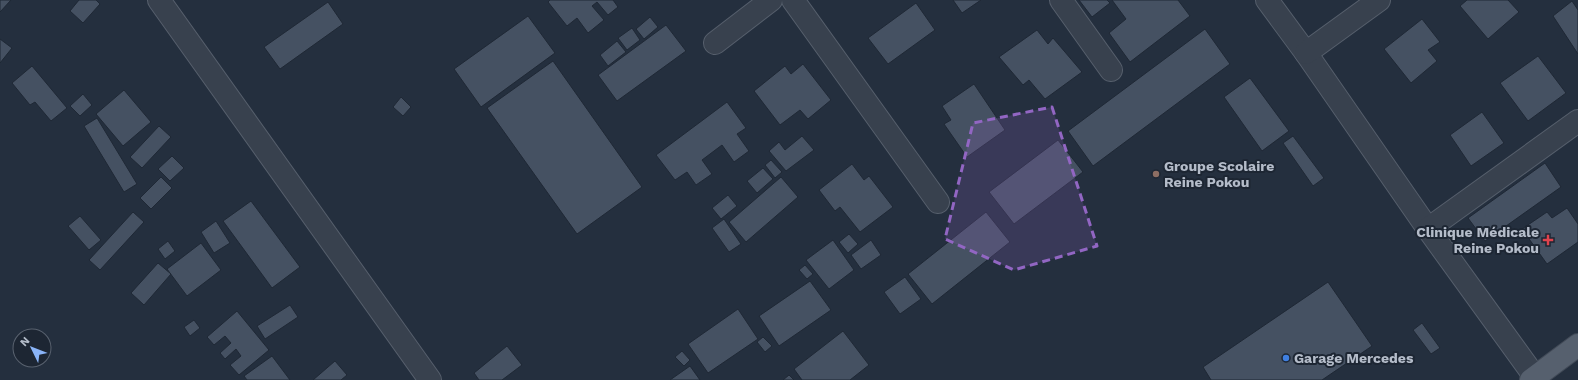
<svg xmlns="http://www.w3.org/2000/svg" width="1578" height="380" font-family="'Work Sans',sans-serif">
<style>
.building{fill:#455162;stroke:#1f2835}
.lines{fill:none;stroke-linecap:round;stroke-linejoin:round}
.street-casing{stroke:#565f6c;stroke-width:24}
.primary-casing{stroke:#414a57;stroke-width:24}
.street{stroke:#38414e;stroke-width:22}
.primary{stroke:#56606e;stroke-width:22}
.marked{fill:#9266c3;fill-opacity:0.2;stroke:#9266c3;stroke-width:3;stroke-dasharray:8 5;stroke-linejoin:round}
.education-dot{fill:#8d6e63;stroke:#1d2633;stroke-width:1.5}
.health-dot{fill:#e0444e;stroke:#1d2633;stroke-width:1.5}
.shop-dot{fill:#3f7fe0;stroke:#1d2633;stroke-width:1.5}
.labels{text-anchor:middle;dominant-baseline:central;stroke-width:4;stroke-linejoin:round;paint-order:stroke}
.poi-label{font-size:14px;font-weight:bold;fill:#b4bcc9;stroke:#1d2633;text-anchor:start}
</style>
<rect width="100%" height="100%" fill="#242f3e"/>
<!-- building -->
<g class="building">
<path d="M 0,0 L 11,0 L 0,12 Z"/>
<path d="M 79,0 L 96,0 L 100,4 L 83,23 L 70,11 Z"/>
<path d="M 550,0 L 613,0 L 618,7 L 608,15 L 597,2 L 592,6 L 604,20 L 588,33 L 577,18 L 567,26 L 548,2 Z"/>
<path d="M 953,0 L 981,0 L 962,13 Z"/>
<path d="M 1079,0 L 1107,0 L 1110,3 L 1092,17 Z"/>
<path d="M 1112,0 L 1178,0 L 1190,16 L 1130,62 L 1109,33 L 1126,19 Z"/>
<path d="M 1467,0 L 1508,0 L 1519,12 L 1488,39 L 1460,6 Z"/>
<path d="M 1572,1 L 1578,10 L 1578,54 L 1553,16 Z"/>
<path d="M 328,2 L 343,24 L 280,69 L 264,47 Z"/>
<path d="M 916,3 L 935,30 L 888,64 L 868,38 Z"/>
<path d="M 528,16 L 555,53 L 481,107 L 454,69 Z"/>
<path d="M 650,17 L 658,27 L 644,39 L 636,29 Z"/>
<path d="M 1422,19 L 1440,42 L 1428,50 L 1437,61 L 1411,83 L 1384,49 Z"/>
<path d="M 666,25 L 686,51 L 617,101 L 598,75 Z"/>
<path d="M 632,28 L 640,40 L 627,50 L 618,38 Z"/>
<path d="M 1205,29 L 1230,64 L 1093,166 L 1068,131 Z"/>
<path d="M 1037,30 L 1048,44 L 1053,38 L 1082,72 L 1045,99 L 1029,80 L 1023,85 L 999,57 Z"/>
<path d="M 0,39 L 12,48 L 0,63 Z"/>
<path d="M 617,41 L 626,52 L 608,66 L 600,55 Z"/>
<path d="M 1538,56 L 1566,93 L 1528,121 L 1500,83 Z"/>
<path d="M 553,61 L 642,187 L 577,234 L 487,108 Z"/>
<path d="M 803,64 L 831,100 L 808,119 L 800,110 L 780,125 L 754,91 L 785,66 L 791,74 Z"/>
<path d="M 32,66 L 67,108 L 51,121 L 35,102 L 30,105 L 12,83 Z"/>
<path d="M 1250,78 L 1289,131 L 1262,151 L 1224,97 Z"/>
<path d="M 974,84 L 1005,130 L 967,157 L 944,124 L 951,120 L 942,106 Z"/>
<path d="M 124,90 L 151,122 L 123,146 L 96,114 Z"/>
<path d="M 83,94 L 92,105 L 80,116 L 70,106 Z"/>
<path d="M 401,97 L 411,107 L 403,116 L 393,107 Z"/>
<path d="M 727,102 L 746,128 L 737,134 L 749,151 L 734,162 L 722,145 L 702,160 L 712,174 L 696,185 L 687,172 L 675,180 L 656,155 Z"/>
<path d="M 1482,112 L 1504,143 L 1471,166 L 1450,135 Z"/>
<path d="M 97,118 L 137,184 L 124,192 L 84,126 Z"/>
<path d="M 159,126 L 171,137 L 142,168 L 130,157 Z"/>
<path d="M 802,136 L 814,150 L 786,171 L 769,151 L 779,142 L 785,150 Z"/>
<path d="M 1293,136 L 1324,178 L 1313,186 L 1283,143 Z"/>
<path d="M 1058,140 L 1083,172 L 1014,224 L 989,192 Z"/>
<path d="M 172,156 L 184,168 L 170,181 L 158,169 Z"/>
<path d="M 771,160 L 782,172 L 775,178 L 765,165 Z"/>
<path d="M 1545,163 L 1561,187 L 1485,241 L 1468,218 Z"/>
<path d="M 852,164 L 864,180 L 869,176 L 893,207 L 860,232 L 840,207 L 835,211 L 819,190 Z"/>
<path d="M 763,168 L 773,179 L 757,193 L 747,181 Z"/>
<path d="M 161,177 L 172,188 L 151,209 L 140,198 Z"/>
<path d="M 781,177 L 798,197 L 746,242 L 729,222 Z"/>
<path d="M 728,195 L 737,206 L 721,219 L 712,208 Z"/>
<path d="M 251,201 L 300,267 L 272,288 L 223,221 Z"/>
<path d="M 1567,208 L 1578,224 L 1578,242 L 1547,264 L 1522,229 L 1547,212 L 1552,218 Z"/>
<path d="M 133,212 L 144,222 L 100,270 L 89,260 Z"/>
<path d="M 986,212 L 1010,242 L 932,304 L 908,274 Z"/>
<path d="M 80,216 L 101,240 L 89,250 L 68,226 Z"/>
<path d="M 724,219 L 741,244 L 729,252 L 712,228 Z"/>
<path d="M 216,221 L 230,243 L 214,253 L 201,232 Z"/>
<path d="M 849,234 L 858,244 L 848,253 L 839,242 Z"/>
<path d="M 833,240 L 854,270 L 829,289 L 806,260 Z"/>
<path d="M 871,240 L 881,255 L 861,269 L 851,255 Z"/>
<path d="M 168,241 L 175,251 L 165,259 L 158,249 Z"/>
<path d="M 201,243 L 221,270 L 187,296 L 167,269 Z"/>
<path d="M 158,263 L 171,274 L 144,305 L 131,293 Z"/>
<path d="M 805,265 L 813,274 L 807,279 L 799,270 Z"/>
<path d="M 905,277 L 921,299 L 900,314 L 884,292 Z"/>
<path d="M 810,281 L 831,310 L 779,346 L 759,316 Z"/>
<path d="M 1328,282 L 1372,346 L 1322,380 L 1211,380 L 1203,367 Z"/>
<path d="M 290,305 L 298,317 L 265,339 L 257,326 Z"/>
<path d="M 738,309 L 758,339 L 708,373 L 688,344 Z"/>
<path d="M 237,311 L 269,350 L 239,375 L 230,365 L 241,356 L 236,349 L 225,359 L 220,353 L 231,343 L 225,336 L 214,345 L 207,337 Z"/>
<path d="M 194,320 L 200,328 L 190,336 L 184,327 Z"/>
<path d="M 1422,323 L 1440,348 L 1431,354 L 1413,330 Z"/>
<path d="M 843,331 L 869,365 L 850,380 L 802,380 L 794,369 Z"/>
<path d="M 763,337 L 772,346 L 765,352 L 757,342 Z"/>
<path d="M 507,346 L 522,365 L 502,380 L 479,380 L 474,373 Z"/>
<path d="M 682,351 L 690,360 L 684,366 L 675,357 Z"/>
<path d="M 272,356 L 290,380 L 247,380 L 244,376 Z"/>
<path d="M 335,361 L 347,375 L 341,380 L 313,380 Z"/>
<path d="M 690,366 L 700,380 L 670,380 Z"/>
<path d="M 789,375 L 794,380 L 783,380 Z"/>
</g>
<g class="lines">
<!-- street casing -->
<g class="street-casing">
<g id="street">
<path d="M 159,0 L 430,380"/>
<path d="M 793,0 L 938,202"/>
<path d="M 1061,0 L 1111,70"/>
<path d="M 1267,0 L 1306,53 L 1428,229 L 1535,377"/>
<path d="M 715,43 L 771,0"/>
<path d="M 1306,53 L 1379,0"/>
<path d="M 1428,229 L 1578,121"/>
</g>
</g>
<!-- primary casing -->
<g class="primary-casing">
<path id="primary" d="M 1531,380 L 1578,345"/>
</g>
<!-- street -->
<use href="#street" class="street"/>
<!-- primary -->
<use href="#primary" class="primary"/>
</g>
<!-- marked area -->
<path class="marked" d="M 1052,107 L 1097,246 L 1014,270 L 945,239 L 973,123 Z"/>
<!-- markers -->
<circle class="education-dot" cx="1156" cy="174" r="4"/>
<path class="health-dot" d="M1546 234h4v4h4v4h-4v4h-4v-4h-4v-4h4z"/>
<circle class="shop-dot" cx="1286" cy="358" r="4"/>
<g class="labels">
<!-- poi labels -->
<g class="poi-label">
<text x="1164" y="166">Groupe Scolaire<tspan x="1164" dy="16">Reine Pokou</tspan></text>
<text x="1539" y="232" text-anchor="end">Clinique Médicale<tspan x="1539" dy="16">Reine Pokou</tspan></text>
<text x="1294" y="358">Garage Mercedes</text>
</g>
</g>
<!-- north arrow -->
<g transform="translate(32 348) rotate(313)"><circle r="19" fill="#1d2633" stroke="#59626f"/>
<path d="M0-3L7 15L0 10L-7 15Z" fill="#8ab4f8"/>
<text y="-6" font-size="11" font-weight="bold" text-anchor="middle" fill="#b4bcc9">N</text>
</g>
</svg>
